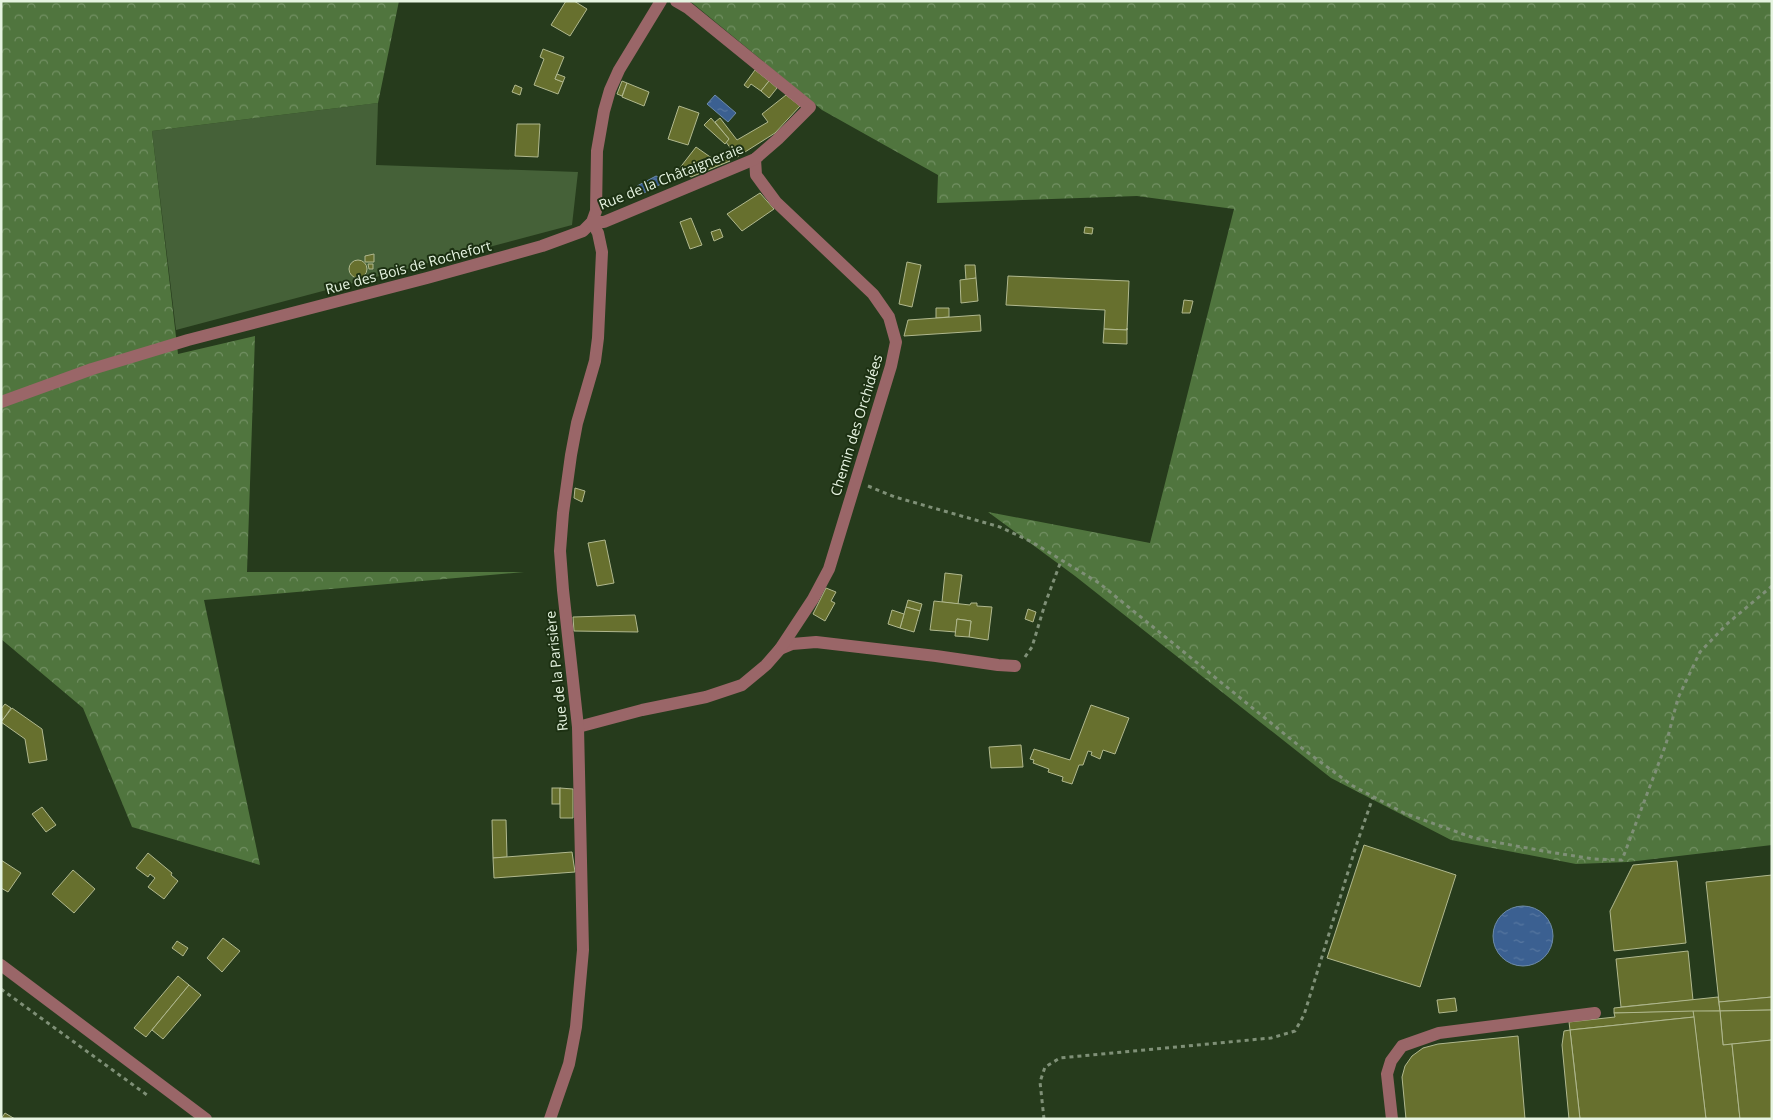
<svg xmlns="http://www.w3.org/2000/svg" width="1773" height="1120" font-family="'Open Sans',sans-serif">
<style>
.grass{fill:#456138}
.forest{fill:url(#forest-crowns)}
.water{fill:url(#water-ripples);stroke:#6e8ca9}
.building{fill:#67702e;stroke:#b0b88e}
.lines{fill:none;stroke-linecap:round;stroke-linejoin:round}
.path{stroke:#7f9077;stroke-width:3;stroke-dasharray:4 4;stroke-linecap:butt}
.minor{stroke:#9a6668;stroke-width:12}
.labels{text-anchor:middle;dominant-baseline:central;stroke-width:4;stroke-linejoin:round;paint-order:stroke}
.street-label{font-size:14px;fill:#e6f4e1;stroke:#1c3012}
</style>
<defs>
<pattern id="forest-crowns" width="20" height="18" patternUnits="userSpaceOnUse" patternTransform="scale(1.25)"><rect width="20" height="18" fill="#50753e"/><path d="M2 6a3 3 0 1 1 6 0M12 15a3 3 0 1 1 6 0" fill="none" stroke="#729063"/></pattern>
<pattern id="water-ripples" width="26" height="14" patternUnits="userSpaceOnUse" patternTransform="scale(1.25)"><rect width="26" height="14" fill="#3b6091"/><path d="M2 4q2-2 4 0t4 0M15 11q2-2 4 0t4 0" fill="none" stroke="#5777a0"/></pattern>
</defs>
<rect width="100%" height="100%" fill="#263b1c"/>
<!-- grass -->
<path class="grass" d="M 378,103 L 376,165 L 578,172 L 572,225 L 176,330 L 152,131 Z"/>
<!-- forest -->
<g class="forest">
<path d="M 1,1 L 399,1 L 378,103 L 152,131 L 178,354 L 255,336 L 247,572 L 524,572 L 204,600 L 260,865 L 132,827 L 83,708 L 1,639 Z"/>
<path d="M 690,1 L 1772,1 L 1772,845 L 1628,862 L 1576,864 L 1451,840 L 1331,778 L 1075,576 L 988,512 L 1150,543 L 1234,209 L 1137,196 L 937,203 L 938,175 L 822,110 Z"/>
</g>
<!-- water -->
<g class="water">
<path d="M 715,95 L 736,113 L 728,122 L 707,104 Z"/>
<path d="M 656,176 L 661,178 L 661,184 L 642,194 L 637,186 Z"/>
<circle cx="1523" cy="936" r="30"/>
</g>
<!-- building -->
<g class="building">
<path d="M 566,1 L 574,1 L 587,9 L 570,36 L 551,25 Z"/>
<path d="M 543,49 L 564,57 L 555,79 L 563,82 L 558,94 L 534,85 L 544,59 L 540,57 Z"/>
<path d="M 755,70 L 769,81 L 761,91 L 751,84 L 748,88 L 744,85 Z"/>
<path d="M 557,74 L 565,77 L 563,82 L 555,79 Z"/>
<path d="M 622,81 L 627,83 L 622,96 L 617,94 Z"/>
<path d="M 769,81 L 777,88 L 769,98 L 761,91 Z"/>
<path d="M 627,83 L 649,92 L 644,106 L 622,97 Z"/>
<path d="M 515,85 L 522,88 L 520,95 L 512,92 Z"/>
<path d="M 786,95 L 800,106 L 775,133 L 737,157 L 726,142 L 729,139 L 715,122 L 720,118 L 737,140 L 768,122 L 762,114 Z"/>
<path d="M 679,106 L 699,113 L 688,145 L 668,139 Z"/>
<path d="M 711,118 L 729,139 L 725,144 L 704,125 Z"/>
<path d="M 517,124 L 540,124 L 538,157 L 515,156 Z"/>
<path d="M 696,147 L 716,161 L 721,155 L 730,161 L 691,177 L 679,169 Z"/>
<path d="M 760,193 L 774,209 L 742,231 L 727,214 Z"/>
<path d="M 691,218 L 702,245 L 690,249 L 680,222 Z"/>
<path d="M 1085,227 L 1093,228 L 1092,234 L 1084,233 Z"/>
<path d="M 720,229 L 723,237 L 714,241 L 711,232 Z"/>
<path d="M 374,254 L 374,262 L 365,262 L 365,256 Z"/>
<circle cx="358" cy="269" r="9"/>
<path d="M 907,262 L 921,265 L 912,307 L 899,304 Z"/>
<path d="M 368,264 L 373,264 L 373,269 L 369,269 Z"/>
<path d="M 965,265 L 975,265 L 976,278 L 966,280 Z"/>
<path d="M 1008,276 L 1129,281 L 1127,330 L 1104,329 L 1105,310 L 1006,305 Z"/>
<path d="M 976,278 L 978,301 L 961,303 L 960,280 Z"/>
<path d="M 1184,300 L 1193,301 L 1190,313 L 1182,313 Z"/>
<path d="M 936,308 L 949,308 L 949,317 L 936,318 Z"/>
<path d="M 980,315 L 981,331 L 904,336 L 908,320 Z"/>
<path d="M 1127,328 L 1127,344 L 1103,343 L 1104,329 L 1127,330 Z"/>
<path d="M 575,488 L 585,491 L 582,502 L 574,498 Z"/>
<path d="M 605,540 L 614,583 L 597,586 L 588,543 Z"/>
<path d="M 945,573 L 962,575 L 958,604 L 942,602 Z"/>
<path d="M 826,588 L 836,592 L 831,601 L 835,603 L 825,621 L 813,614 Z"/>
<path d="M 908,600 L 922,604 L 920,611 L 906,607 Z"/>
<path d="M 934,601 L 970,605 L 971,603 L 977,603 L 977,606 L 992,607 L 988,640 L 969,637 L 971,621 L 957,619 L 956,632 L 930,630 Z"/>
<path d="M 906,607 L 920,611 L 914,632 L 900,628 Z"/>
<path d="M 1028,609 L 1036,612 L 1033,622 L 1025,619 Z"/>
<path d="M 892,610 L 904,614 L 900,628 L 888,624 Z"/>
<path d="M 635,615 L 638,632 L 574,631 L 573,617 Z"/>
<path d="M 957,619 L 971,621 L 969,637 L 955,636 Z"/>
<path d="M 5,704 L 11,708 L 2,721 L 1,709 Z"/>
<path d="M 1091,705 L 1129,718 L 1115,754 L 1103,750 L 1100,759 L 1091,755 L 1092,752 L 1088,751 L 1083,765 L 1079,765 L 1072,784 L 1062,781 L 1063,777 L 1048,772 L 1049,769 L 1033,763 L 1034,760 L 1030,759 L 1034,749 L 1070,760 Z"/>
<path d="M 12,708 L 42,729 L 47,760 L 29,763 L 25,739 L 1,722 Z"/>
<path d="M 1021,745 L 1023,767 L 991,768 L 989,747 Z"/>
<rect x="552" y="788" width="8" height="16"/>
<path d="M 560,788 L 573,789 L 573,818 L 560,818 Z"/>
<path d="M 42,807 L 56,825 L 46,832 L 32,814 Z"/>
<path d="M 492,820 L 506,820 L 507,857 L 493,858 Z"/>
<path d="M 1364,845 L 1456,875 L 1420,987 L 1327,958 Z"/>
<path d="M 572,852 L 575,872 L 494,878 L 493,858 Z"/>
<path d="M 148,853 L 172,873 L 171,875 L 178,881 L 164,899 L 148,887 L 155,878 L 150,874 L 148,877 L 136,868 Z"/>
<path d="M 1,860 L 21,873 L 8,892 L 1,888 Z"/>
<path d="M 1677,861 L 1686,943 L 1614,951 L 1610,911 L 1633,865 Z"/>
<path d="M 73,870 L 95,889 L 74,913 L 52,894 Z"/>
<path d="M 1772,875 L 1772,997 L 1719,1002 L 1706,882 Z"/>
<path d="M 223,938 L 240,951 L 222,972 L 207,958 Z"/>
<path d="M 177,941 L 188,948 L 183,956 L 172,948 Z"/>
<path d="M 1688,951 L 1693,1000 L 1621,1007 L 1616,959 Z"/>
<path d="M 178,976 L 189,985 L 146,1037 L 134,1028 Z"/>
<path d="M 189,985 L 201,995 L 163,1039 L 152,1030 Z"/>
<path d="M 1718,997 L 1720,1011 L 1614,1013 L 1614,1008 Z"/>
<path d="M 1772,997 L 1772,1010 L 1720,1011 L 1719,1002 Z"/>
<path d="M 1455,998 L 1457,1011 L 1439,1013 L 1437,1000 Z"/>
<path d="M 1772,1010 L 1772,1040 L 1723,1045 L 1720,1011 Z"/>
<path d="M 1693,1011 L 1720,1011 L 1723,1045 L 1732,1044 L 1740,1119 L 1706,1119 Z"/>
<path d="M 1693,1011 L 1694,1017 L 1570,1030 L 1569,1022 L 1615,1017 L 1614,1013 Z"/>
<path d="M 1694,1017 L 1706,1119 L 1580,1119 L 1570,1030 Z"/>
<path d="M 1570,1030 L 1580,1119 L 1569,1119 L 1562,1045 L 1564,1031 Z"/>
<path d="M 1518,1036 L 1525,1119 L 1406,1119 L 1402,1077 L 1405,1066 L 1412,1056 L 1423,1048 L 1438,1044 Z"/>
<path d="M 1772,1040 L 1772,1119 L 1740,1119 L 1732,1044 Z"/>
<path d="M 5,1113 L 15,1119 L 1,1119 Z"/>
</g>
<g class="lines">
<!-- path -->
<g class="path">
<path d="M 868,486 L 895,497 L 1000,527 L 1032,542 L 1099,583 L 1303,749 L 1353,786 L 1404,813 L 1474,838 L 1543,851 L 1594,859 L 1622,860 L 1666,744 L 1678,698 L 1700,652 L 1728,623 L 1772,586"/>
<path d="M 1025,657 L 1032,647 L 1045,604 L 1061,561"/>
<path d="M 1,989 L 147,1095"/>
<path d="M 1044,1119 L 1040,1082 L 1045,1067 L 1060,1058 L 1271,1038 L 1295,1031 L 1304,1015 L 1356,846 L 1373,797"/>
</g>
<!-- minor -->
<g class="minor">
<path d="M 1,402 L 92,369 L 188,340 L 427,278 L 542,246 L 583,231 L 592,222 L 596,211 L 597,151 L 604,111 L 610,90 L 619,70 L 661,1"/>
<path d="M 780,649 L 792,644 L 816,642 L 936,656 L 998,665 L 1015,666"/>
<path d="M 578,727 L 642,710 L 706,697 L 742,685 L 766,665 L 780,649 L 813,599 L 829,569 L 891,366 L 896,342 L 889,317 L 873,294 L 776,202 L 756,175 L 755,159"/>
<path d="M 1,965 L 206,1119"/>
<path d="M 550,1119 L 569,1064 L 576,1027 L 583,950 L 578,727 L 563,590 L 560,551 L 563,513 L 571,455 L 577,423 L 595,361 L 598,338 L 602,252 L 598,233 L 592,222 L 604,222 L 616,217 L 755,159 L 778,139 L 810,107 L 688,8 L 676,1"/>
<path d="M 1392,1119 L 1387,1074 L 1391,1061 L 1402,1046 L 1439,1033 L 1595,1013"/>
</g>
</g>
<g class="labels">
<!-- street labels -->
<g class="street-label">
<text transform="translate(671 176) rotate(-22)">Rue de la Châtaigneraie</text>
<text transform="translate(408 267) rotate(-15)">Rue des Bois de Rochefort</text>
<text transform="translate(856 425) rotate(-73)">Chemin des Orchidées</text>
<text transform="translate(556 671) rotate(-96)">Rue de la Parisière</text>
</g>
</g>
<!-- border -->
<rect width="1773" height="1120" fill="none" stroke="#e6f4e1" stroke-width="5"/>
</svg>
